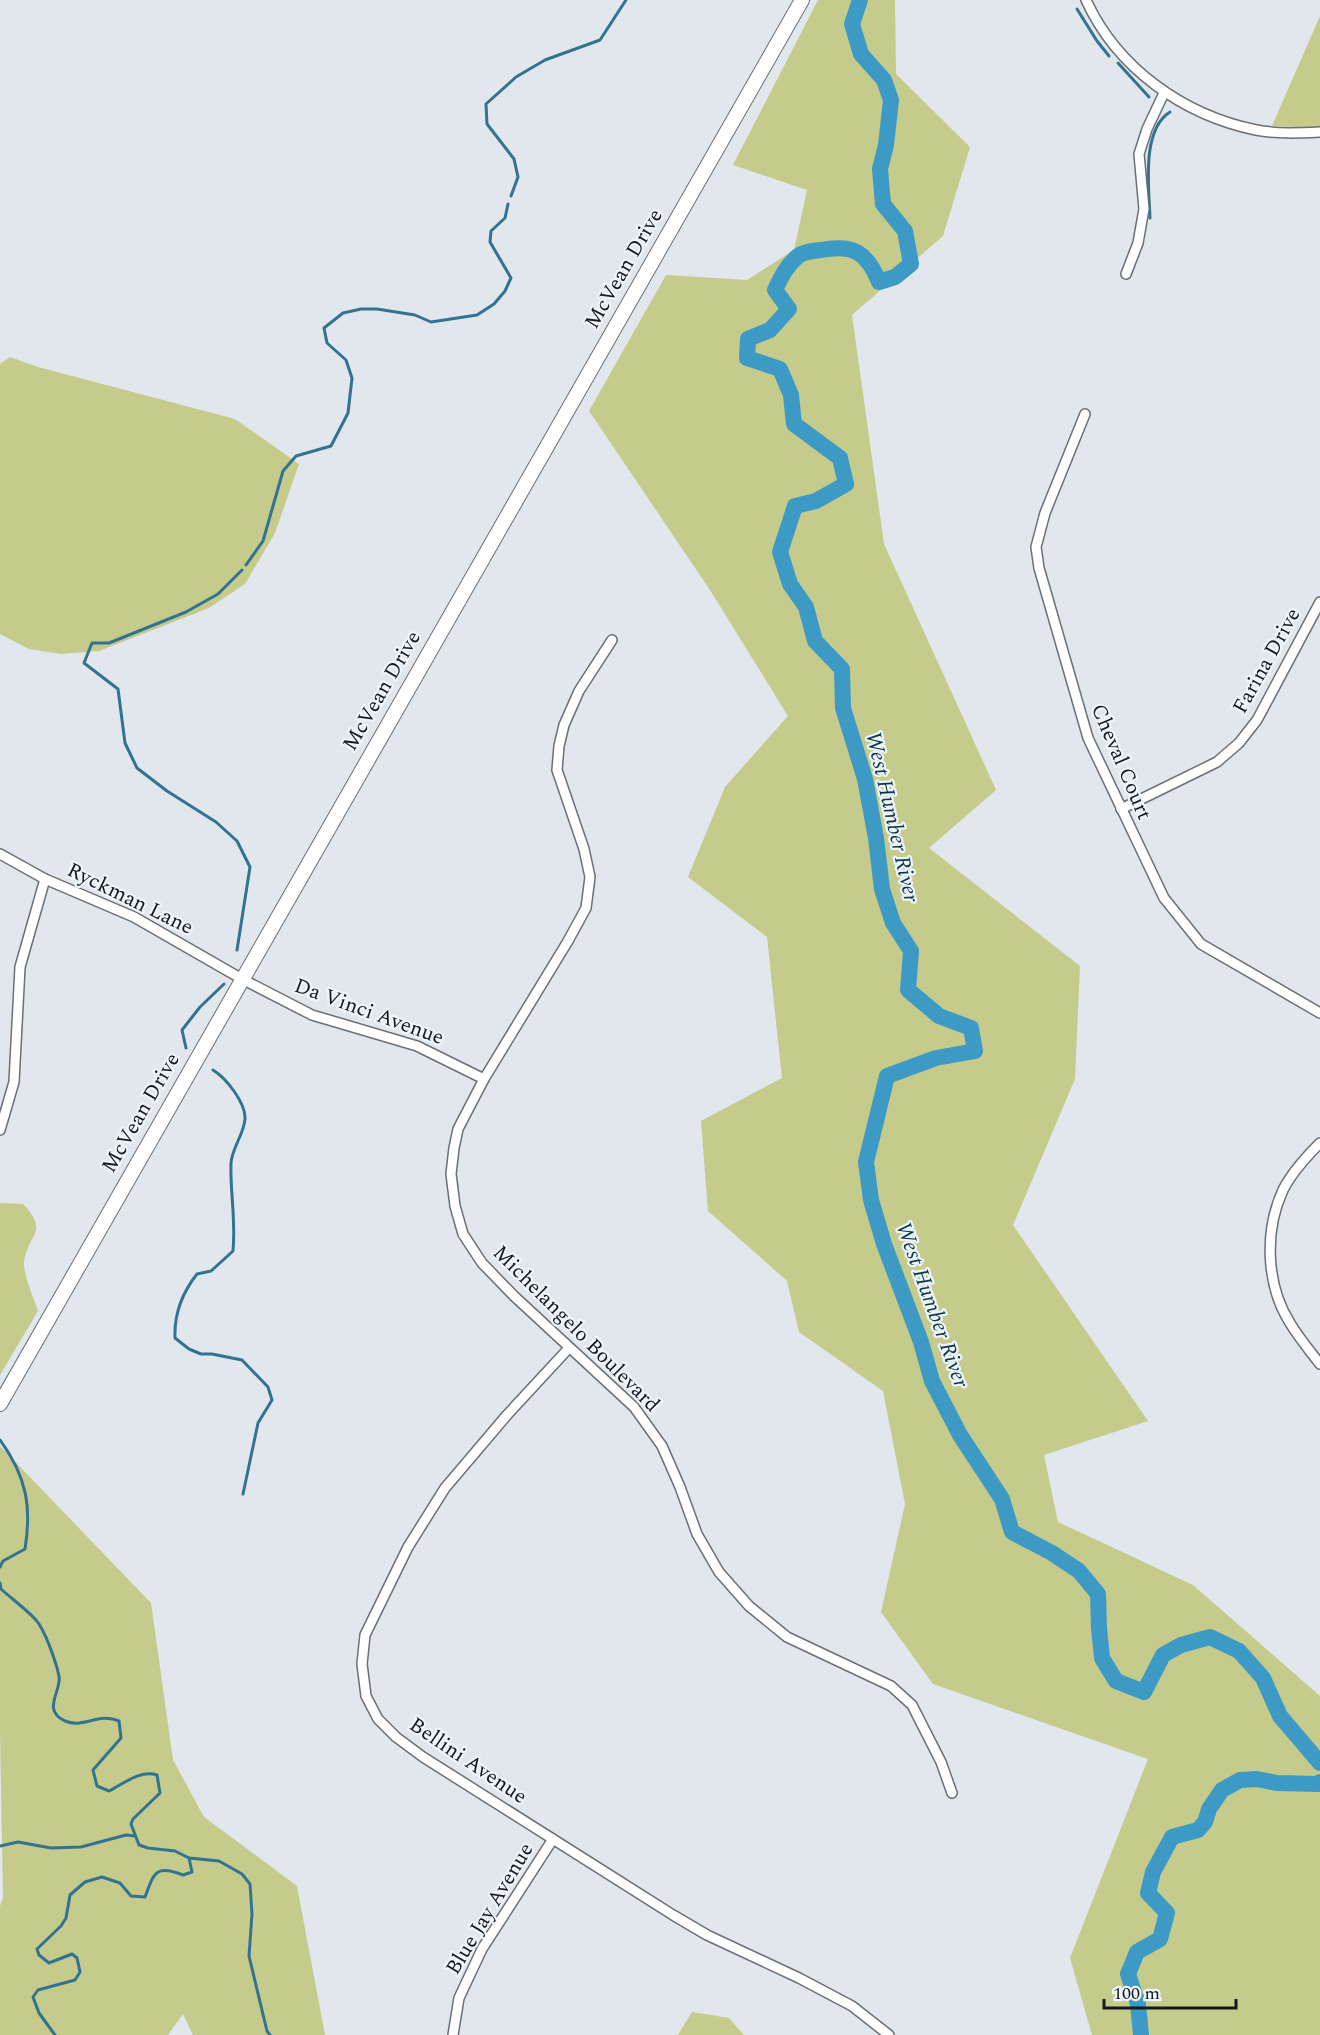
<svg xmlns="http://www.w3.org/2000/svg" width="1320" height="2035" font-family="Spectral,serif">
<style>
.green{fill:#c5cb8b}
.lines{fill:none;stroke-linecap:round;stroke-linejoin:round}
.stream{stroke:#327391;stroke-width:3}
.river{stroke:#3d9ac4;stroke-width:16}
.street-casing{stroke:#6a7074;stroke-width:12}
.secondary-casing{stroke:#6a7074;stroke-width:16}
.street{stroke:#fff;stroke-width:9}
.secondary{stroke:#fff;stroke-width:14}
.labels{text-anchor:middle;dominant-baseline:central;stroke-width:4.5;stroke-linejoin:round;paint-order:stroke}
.street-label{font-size:21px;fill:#17191b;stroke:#eef5fa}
.water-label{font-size:22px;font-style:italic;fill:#0d3648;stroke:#eef5fa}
</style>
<rect width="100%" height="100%" fill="#e1e7ed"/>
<!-- green -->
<g class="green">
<path d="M 818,0 L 895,0 L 896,74 L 970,147 L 943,236 L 852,315 L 884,544 L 996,790 L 929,848 L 1080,966 L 1075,1079 L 1013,1225 L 1148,1421 L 1044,1455 L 1058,1522 L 1193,1585 L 1320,1696 L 1320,2035 L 1092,2035 L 1070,1958 L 1148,1759 L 933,1684 L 881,1612 L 905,1504 L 883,1391 L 799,1332 L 787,1281 L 708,1211 L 701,1121 L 782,1078 L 767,937 L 688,877 L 725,787 L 788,716 L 710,590 L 589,411 L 666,275 L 747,280 L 794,250 L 807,190 L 733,165 Z"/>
<path d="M 1320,16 L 1320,128 L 1272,126 Z"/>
<path d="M 10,357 L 38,367 L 235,419 L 299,464 L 275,533 L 245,584 L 209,608 L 99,651 L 61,654 L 29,649 L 0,634 L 0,364 Z"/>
<path d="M 0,1203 L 23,1204 C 51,1234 26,1234 24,1264 C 24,1276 34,1299 38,1311 L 0,1375 Z"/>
<path d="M 0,1446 L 151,1603 L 173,1760 L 204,1817 L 297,1886 L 325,2035 L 193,2035 L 183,2014 L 168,2035 L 0,2035 L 0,1906 L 3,1898 L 0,1731 Z"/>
<path d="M 692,2012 L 729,2018 L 744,2035 L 678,2035 Z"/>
</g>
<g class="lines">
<!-- stream -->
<g class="stream">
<path d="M 1077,9 L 1097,41 L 1109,56"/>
<path d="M 1118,63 L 1149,97"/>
<path d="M 511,196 L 518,177 L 514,159 L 487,124 L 486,104 L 516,77 L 545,60 L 600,40 L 626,0"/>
<path d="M 1150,218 C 1149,188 1141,130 1170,112"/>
<path d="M 246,565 L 263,541 L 283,471 L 296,456 L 331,446 L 348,413 L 352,378 L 346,360 L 327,343 L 324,328 L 343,313 L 361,309 L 377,309 L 415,315 L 431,322 L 477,315 L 494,304 L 505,291 L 511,278 L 490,242 L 491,231 L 505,218 L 508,204"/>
<path d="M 237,950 L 250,867 L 237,841 L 216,822 L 167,791 L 137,768 L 125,743 L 118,689 L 84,663 L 92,643 L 109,643 L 186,612 L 218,594 L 242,570"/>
<path d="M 186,1048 L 182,1030 L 200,1007 L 224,984"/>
<path d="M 213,1070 C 226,1078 246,1103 245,1119 C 244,1134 232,1148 231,1163 C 230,1192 236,1220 233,1251 L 211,1271 L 197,1274 C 182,1293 174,1313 175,1338 L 189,1349 L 201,1354 L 212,1354 L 242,1360 L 268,1387 L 272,1400 L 258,1423 L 243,1494"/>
<path d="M 0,1440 C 26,1476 32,1506 25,1549 L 3,1561 L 0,1567"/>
<path d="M 0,1583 L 1,1589 C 12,1599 26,1609 36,1620 C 45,1630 56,1662 59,1676 C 62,1691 41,1710 65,1721 C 84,1729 98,1712 119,1721 L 121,1738 L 93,1770 L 97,1786 L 109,1791 C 123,1784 141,1769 157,1775 L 160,1793 L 133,1819 L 131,1824 L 139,1845 L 148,1848 L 175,1851 L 189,1858 L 219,1861 L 242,1874 L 250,1884 L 252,1914 L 249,1956 L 267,2031 L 270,2035"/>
<path d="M 0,1846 L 18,1842 L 51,1848 L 81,1847 L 126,1835 L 135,1836"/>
<path d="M 55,2035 L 39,2013 L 33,1997 L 38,1990 L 75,1980 L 80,1972 L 77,1958 L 72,1954 L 49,1963 L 39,1955 L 37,1949 L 61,1926 L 66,1918 L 70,1895 L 85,1882 L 102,1877 L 120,1883 L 131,1896 L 145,1897 C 154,1873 155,1864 183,1875 L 192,1872 L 189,1858"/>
</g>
<!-- river -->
<g class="river">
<path d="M 860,0 L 852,24 L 861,54 L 884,80 L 891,100 L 886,145 L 880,169 L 883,204 L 905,231 L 911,264 L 895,277 L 879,282 C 867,252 853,244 821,250 C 814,251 804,251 798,256 C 787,265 781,277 775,290 L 789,309 L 770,330 L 748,339 L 747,358 L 780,369 L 791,395 L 794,424 L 840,458 L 846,484 L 816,501 L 795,506 L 780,552 L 790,584 L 806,607 L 815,641 L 842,669 L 843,708 L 865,779 L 876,838 L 882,889 L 893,923 L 911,951 L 908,990 L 939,1016 L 971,1028 L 975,1051 L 936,1058 L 887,1076 L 866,1162 L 871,1200 L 884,1244 L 921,1342 L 932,1381 L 960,1435 L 1002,1499 L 1012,1532 L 1052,1553 L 1079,1571 L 1098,1594 L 1099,1628 L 1102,1658 L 1116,1681 L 1144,1692 L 1163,1655 L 1181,1645 L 1210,1637 L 1239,1651 L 1263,1678 L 1280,1716 L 1320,1763"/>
<path d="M 1141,2035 L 1138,2004 L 1128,1974 L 1137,1952 L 1160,1939 L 1167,1913 L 1148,1893 L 1153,1872 L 1172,1837 L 1198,1830 L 1205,1822 L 1209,1809 L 1222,1790 L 1240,1780 L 1257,1779 L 1277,1783 L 1319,1784 L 1320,1782"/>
</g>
<!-- street casing -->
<g class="street-casing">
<g id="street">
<path d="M 1086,0 C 1117,68 1183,115 1256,130 C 1277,134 1299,133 1320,132"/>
<path d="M 1126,274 L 1138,243 L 1144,209 L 1139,154 L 1147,129 L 1164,93"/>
<path d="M 1085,414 L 1045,513 L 1036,547 L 1039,568 L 1088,738 L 1164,898 L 1201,944 L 1320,1013"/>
<path d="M 612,640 L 579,691 L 564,725 L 559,746 L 557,770 L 584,849 L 590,877 L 586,908 L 568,941 L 484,1079 L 458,1129 L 454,1148 L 451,1174 L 455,1206 L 463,1234 L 482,1263 L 514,1296 L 634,1407 L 662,1446 L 680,1487 L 697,1534 L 719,1572 L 749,1606 L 787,1637 L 891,1686 L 912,1705 L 941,1762 L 952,1793"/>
<path d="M 1121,809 L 1217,762 L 1239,743 L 1257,720 L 1320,602"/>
<path d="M 0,854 L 45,879 L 134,917 L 242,979 L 312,1015 L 417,1046 L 484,1079"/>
<path d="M 0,1130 L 14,1082 L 20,967 L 45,879"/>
<path d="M 1320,1143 C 1307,1156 1291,1174 1283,1190 C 1264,1231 1266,1285 1290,1323 C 1299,1338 1310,1351 1320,1364"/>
<path d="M 569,1348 L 507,1415 L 445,1488 L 408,1547 L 365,1635 L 362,1664 L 366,1696 L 378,1719 L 396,1737 L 423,1757 L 673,1915 L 707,1935 L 799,1978 L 852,2006 L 889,2035"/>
<path d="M 453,2035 L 459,1998 L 482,1949 L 553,1839"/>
</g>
</g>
<!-- secondary casing -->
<g class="secondary-casing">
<path id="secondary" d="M 0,1404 L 802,0"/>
</g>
<!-- street -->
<use href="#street" class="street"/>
<!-- secondary -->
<use href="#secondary" class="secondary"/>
</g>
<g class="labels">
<!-- street labels -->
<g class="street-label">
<text transform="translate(624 269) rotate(-60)">McVean Drive</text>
<text transform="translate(1267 661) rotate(-61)">Farina Drive</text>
<text transform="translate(382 691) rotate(-60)">McVean Drive</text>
<text transform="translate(1121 762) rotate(67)">Cheval Court</text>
<text transform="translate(130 899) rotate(26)">Ryckman Lane</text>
<text transform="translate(369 1012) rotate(20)">Da Vinci Avenue</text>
<text transform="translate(141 1113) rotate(-60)">McVean Drive</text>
<text transform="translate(576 1329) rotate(45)">Michelangelo Boulevard</text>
<text transform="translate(468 1761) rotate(34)">Bellini Avenue</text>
<text transform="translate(490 1909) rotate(-59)">Blue Jay Avenue</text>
</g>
<!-- water labels -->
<g class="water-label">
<text transform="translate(892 817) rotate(77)">West Humber River</text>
<text transform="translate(932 1305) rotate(70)">West Humber River</text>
</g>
</g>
<!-- scale -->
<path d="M1104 1999v9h132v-9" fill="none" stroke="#17191b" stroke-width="3"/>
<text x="1113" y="1999" font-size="18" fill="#17191b" stroke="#eef5fa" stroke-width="4.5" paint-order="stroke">100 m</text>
</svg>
